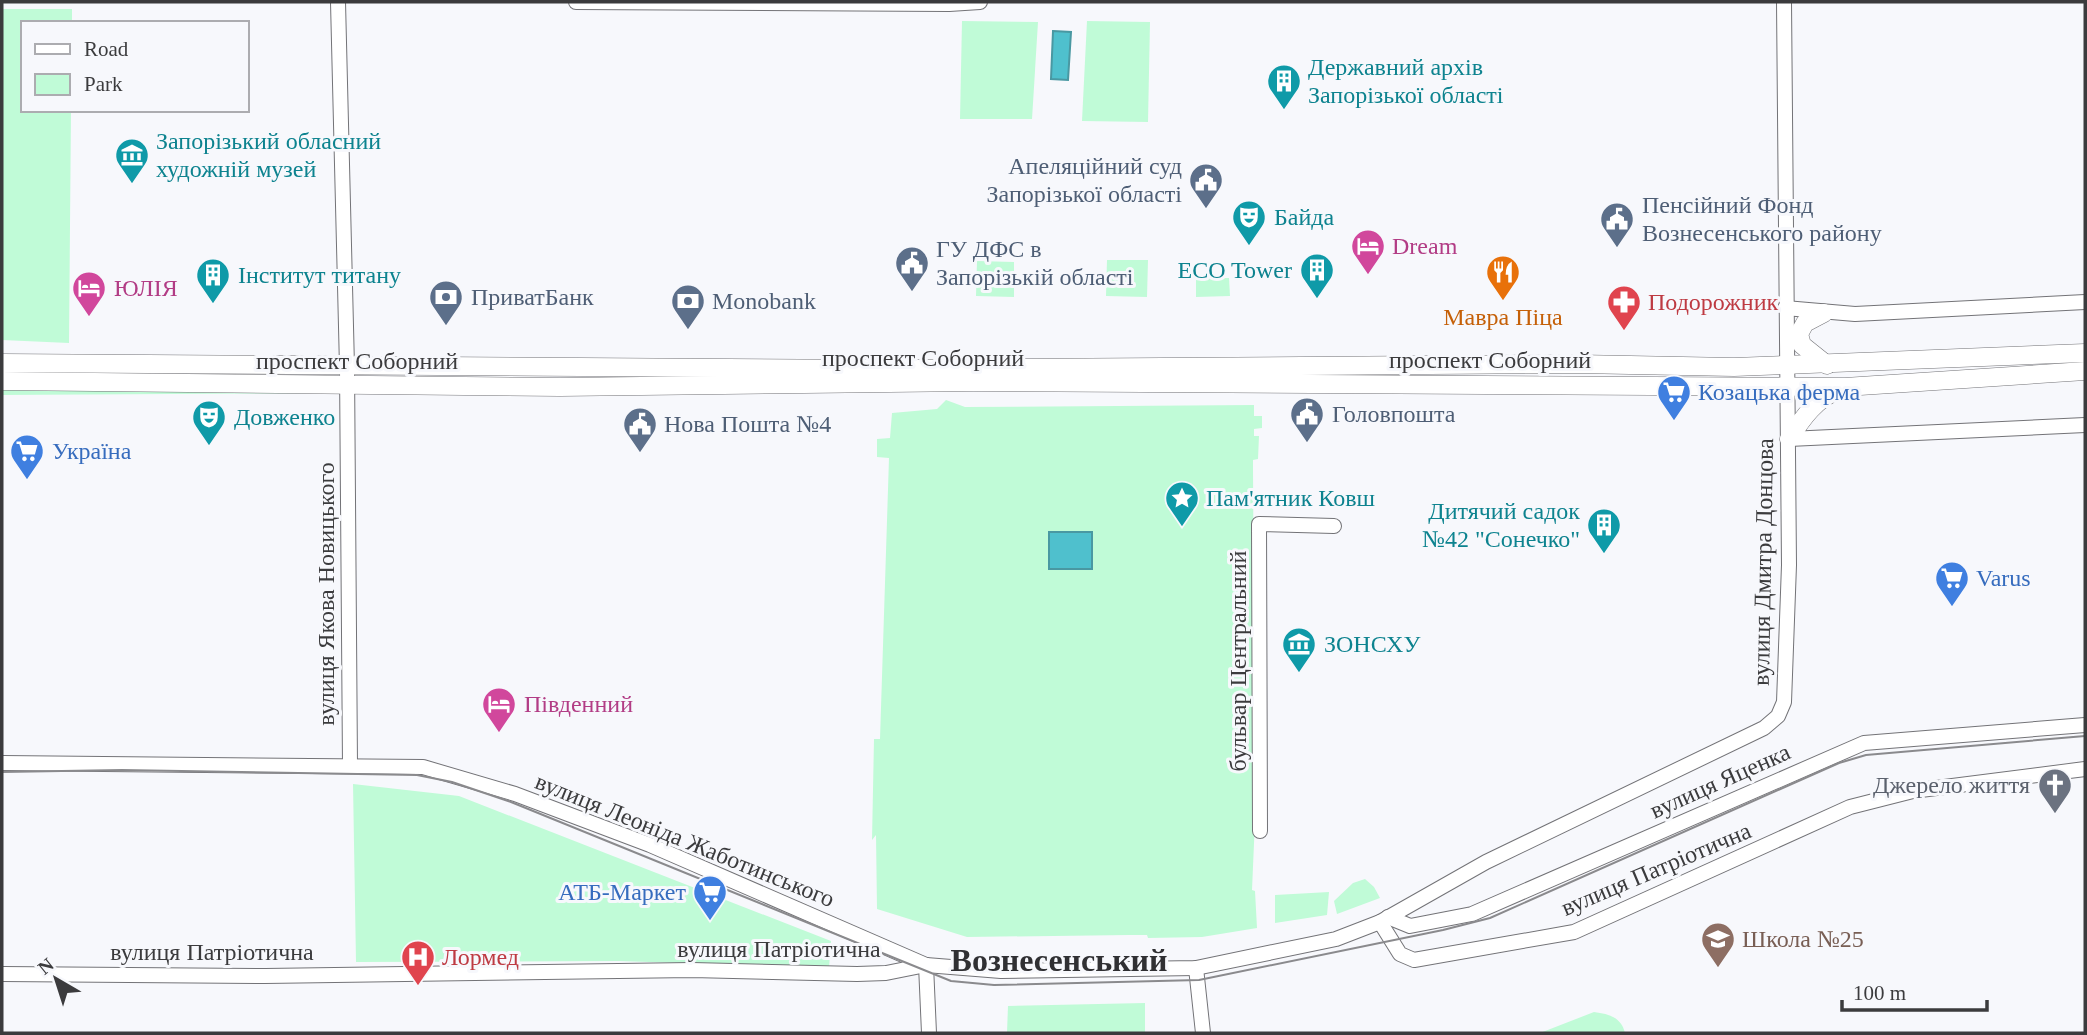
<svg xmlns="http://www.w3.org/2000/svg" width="2087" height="1035" font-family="Georgia,serif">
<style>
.green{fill:#c0fbd7}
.water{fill:#4fc0cd;stroke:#4998a2;stroke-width:2}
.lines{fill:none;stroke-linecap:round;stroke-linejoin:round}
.minor-casing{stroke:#737377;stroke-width:16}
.major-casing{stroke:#737377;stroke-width:19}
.minor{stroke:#fff;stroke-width:14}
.major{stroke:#fff;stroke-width:18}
.tram{stroke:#8a8a8d;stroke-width:2}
.labels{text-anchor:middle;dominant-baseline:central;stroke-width:6;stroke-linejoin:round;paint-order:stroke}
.culture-label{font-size:24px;fill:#0d838f;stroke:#f7f8fc;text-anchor:start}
.service-label{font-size:24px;fill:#4e5e75;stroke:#f7f8fc;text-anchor:start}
.hotel-label{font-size:24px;fill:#b23c85;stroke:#f7f8fc;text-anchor:start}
.health-label{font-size:24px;fill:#be3a42;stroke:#f7f8fc;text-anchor:start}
.food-label{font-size:24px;fill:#c56008;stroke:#f7f8fc}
.street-label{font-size:24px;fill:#3b3b3d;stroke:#f7f8fc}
.shop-label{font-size:24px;fill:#366cbe;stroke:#f7f8fc;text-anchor:start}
.worship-label{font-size:24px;fill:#5b616d;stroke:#f7f8fc;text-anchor:end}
.education-label{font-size:24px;fill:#785e54;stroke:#f7f8fc;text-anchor:start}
.district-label{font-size:32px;font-weight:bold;fill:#303033;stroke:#f7f8fc}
</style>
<rect width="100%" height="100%" fill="#f7f8fc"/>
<!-- green -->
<g class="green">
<path d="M 2,9 L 72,9 L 72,23 L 23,23 L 23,110 L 71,110 L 69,343 L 2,340 Z"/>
<path d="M 962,21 L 1038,22 L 1032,119 L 960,119 Z"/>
<path d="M 1087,21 L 1150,22 L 1148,122 L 1082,121 Z"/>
<path d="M 1107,260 L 1148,260 L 1147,297 L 1106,296 Z"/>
<path d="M 977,261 L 1014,262 L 1014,297 L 976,296 Z"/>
<path d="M 1196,278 L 1229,278 L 1230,296 L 1196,297 Z"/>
<path d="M 2,385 L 326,388 L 326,393 L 2,395 Z"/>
<path d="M 946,400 L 965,407 L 1254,405 L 1254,416 L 1262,416 L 1262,428 L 1254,429 L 1254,436 L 1259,436 L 1258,459 L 1253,460 L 1253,468 L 1255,820 L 1252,890 L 1255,891 L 1257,928 L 1202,937 L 1148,938 L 1147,935 L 1129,935 L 967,937 L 877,909 L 876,835 L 872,840 L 874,739 L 880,739 L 889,458 L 877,457 L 877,439 L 890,438 L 892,413 L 937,409 Z"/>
<path d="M 353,784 L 459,796 L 831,941 L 829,968 L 619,961 L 356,962 Z"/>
<path d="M 1365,879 L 1374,887 L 1380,898 L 1337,914 L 1334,901 L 1353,883 Z"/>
<path d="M 1329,892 L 1327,915 L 1275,923 L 1275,895 Z"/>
<path d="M 1145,1003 L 1145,1033 L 1007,1033 L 1008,1006 Z"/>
<path d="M 1594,1012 C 1609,1014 1621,1017 1625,1033 L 1540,1033 Z"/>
</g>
<!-- water -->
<g class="water">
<path d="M 1053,31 L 1071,32 L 1068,80 L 1051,79 Z"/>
<rect x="1049" y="532" width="43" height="37"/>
</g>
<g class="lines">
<!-- minor casing -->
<g class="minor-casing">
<g id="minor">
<path d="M 338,2 L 347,367 L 350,766"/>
<path d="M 576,2 L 949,4 L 980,2"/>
<path d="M 1785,308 L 1855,314 L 2085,302"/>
<path d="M 1789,439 L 2085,425"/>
<path d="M 2,763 L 423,767 L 515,794 L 650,845 L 926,965"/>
<path d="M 1260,831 L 1259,524 L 1334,526"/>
<path d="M 1388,917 L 1410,926 L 1472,914 L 1864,743 L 2085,725"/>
<path d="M 1380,922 L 1400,954 L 1414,960 L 1574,932 L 1850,807 L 1913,791 L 2085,769"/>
<path d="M 926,965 L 929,1033"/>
<path d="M 1196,968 L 1203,1033"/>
<path d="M 2,974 L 265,976 L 692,970 L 857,974 L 886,973 L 926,965 L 1001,971 L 1196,968 L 1336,939 L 1380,922 L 1486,862 L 1764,728 L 1778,716 L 1784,702 L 1789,565 L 1784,2"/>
</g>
</g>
<!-- major casing -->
<g class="major-casing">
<g id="major">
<path d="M 1824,313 L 1805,323 L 1799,334 L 1802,345 L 1827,365"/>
<path d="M 2,363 L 877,369 L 1578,364 L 1734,367 L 2085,353"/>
<path d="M 2,381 L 560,387 L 973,382 L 1845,387 L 2085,371"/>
<path d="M 1789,439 C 1803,417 1816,399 1840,389"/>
</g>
</g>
<!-- minor -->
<use href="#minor" class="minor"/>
<!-- major -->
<use href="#major" class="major"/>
<!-- tram -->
<path class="tram" d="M 2,772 L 122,770 L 417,775 L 452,782 L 511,802 L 951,981 L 994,985 L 1199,980 L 1443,930 L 1490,918 L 1839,763 L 1866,755 L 2085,736"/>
</g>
<!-- icons -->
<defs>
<g id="building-pin" transform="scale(1.75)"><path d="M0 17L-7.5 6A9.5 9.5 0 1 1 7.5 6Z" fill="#0f9aa8" stroke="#f7f8fc"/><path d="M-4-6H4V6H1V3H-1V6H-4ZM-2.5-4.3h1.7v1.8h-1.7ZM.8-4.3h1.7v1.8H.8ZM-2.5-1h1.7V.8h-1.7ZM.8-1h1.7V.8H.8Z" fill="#fff"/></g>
<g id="museum-pin" transform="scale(1.75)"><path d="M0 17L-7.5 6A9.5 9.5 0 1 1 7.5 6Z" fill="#0f9aa8" stroke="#f7f8fc"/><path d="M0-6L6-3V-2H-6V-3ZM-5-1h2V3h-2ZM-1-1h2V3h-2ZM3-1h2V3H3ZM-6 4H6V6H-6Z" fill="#fff"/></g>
<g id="civic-pin" transform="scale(1.75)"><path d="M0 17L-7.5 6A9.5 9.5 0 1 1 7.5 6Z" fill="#5c6f8a" stroke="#f7f8fc"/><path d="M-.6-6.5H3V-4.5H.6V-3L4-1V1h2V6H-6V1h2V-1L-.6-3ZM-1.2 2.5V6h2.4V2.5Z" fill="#fff"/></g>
<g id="theatre-pin" transform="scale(1.75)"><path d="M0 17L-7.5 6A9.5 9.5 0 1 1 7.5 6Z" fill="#0f9aa8" stroke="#f7f8fc"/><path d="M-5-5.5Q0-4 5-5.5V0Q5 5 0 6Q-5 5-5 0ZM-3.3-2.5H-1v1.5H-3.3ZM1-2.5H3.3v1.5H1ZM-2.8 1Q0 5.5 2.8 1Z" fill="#fff"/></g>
<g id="hotel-pin" transform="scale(1.75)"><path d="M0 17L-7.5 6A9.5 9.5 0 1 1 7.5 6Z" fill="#d1479c" stroke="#f7f8fc"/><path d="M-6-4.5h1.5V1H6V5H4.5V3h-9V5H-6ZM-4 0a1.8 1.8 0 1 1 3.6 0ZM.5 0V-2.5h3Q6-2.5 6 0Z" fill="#fff"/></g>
<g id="restaurant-pin" transform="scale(1.75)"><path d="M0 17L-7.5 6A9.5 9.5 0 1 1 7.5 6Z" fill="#e8710a" stroke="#f7f8fc"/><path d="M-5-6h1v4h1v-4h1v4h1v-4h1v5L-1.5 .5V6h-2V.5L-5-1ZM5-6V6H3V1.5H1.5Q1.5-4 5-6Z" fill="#fff"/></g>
<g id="bank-pin" transform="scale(1.75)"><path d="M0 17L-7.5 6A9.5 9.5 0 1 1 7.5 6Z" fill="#5c6f8a" stroke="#f7f8fc"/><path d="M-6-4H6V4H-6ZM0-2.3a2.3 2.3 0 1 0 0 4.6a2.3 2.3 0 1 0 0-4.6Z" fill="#fff"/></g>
<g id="pharmacy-pin" transform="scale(1.75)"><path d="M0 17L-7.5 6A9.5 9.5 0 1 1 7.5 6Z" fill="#e0444e" stroke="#f7f8fc"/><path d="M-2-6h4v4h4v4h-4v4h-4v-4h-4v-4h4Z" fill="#fff"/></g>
<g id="supermarket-pin" transform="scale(1.75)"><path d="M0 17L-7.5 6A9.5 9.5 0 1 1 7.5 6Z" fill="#3f7fe0" stroke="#f7f8fc"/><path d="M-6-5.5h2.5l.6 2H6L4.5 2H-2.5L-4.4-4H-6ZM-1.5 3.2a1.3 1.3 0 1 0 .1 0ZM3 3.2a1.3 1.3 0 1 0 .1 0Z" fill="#fff"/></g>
<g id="sight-pin" transform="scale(1.75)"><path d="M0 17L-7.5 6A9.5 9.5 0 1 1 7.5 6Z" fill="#0f9aa8" stroke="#f7f8fc"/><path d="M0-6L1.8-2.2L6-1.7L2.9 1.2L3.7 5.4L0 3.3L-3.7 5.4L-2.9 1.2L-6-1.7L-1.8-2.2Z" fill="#fff"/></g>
<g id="church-pin" transform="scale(1.75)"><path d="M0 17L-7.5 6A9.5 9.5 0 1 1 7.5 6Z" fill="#6b7280" stroke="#f7f8fc"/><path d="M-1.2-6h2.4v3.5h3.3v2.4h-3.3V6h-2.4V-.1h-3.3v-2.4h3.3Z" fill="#fff"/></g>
<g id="school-pin" transform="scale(1.75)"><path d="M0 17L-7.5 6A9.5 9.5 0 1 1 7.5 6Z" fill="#8d6e63" stroke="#f7f8fc"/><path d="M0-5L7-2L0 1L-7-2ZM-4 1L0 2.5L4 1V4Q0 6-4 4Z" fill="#fff"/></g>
<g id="hospital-pin" transform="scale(1.75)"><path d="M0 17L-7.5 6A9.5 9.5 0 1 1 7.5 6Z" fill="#e0444e" stroke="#f7f8fc"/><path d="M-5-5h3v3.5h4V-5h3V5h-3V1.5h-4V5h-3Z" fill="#fff"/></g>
</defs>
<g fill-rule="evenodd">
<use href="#building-pin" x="1284" y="81"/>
<use href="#museum-pin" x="132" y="155"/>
<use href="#civic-pin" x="1206" y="180"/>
<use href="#theatre-pin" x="1249" y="217"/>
<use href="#civic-pin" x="1617" y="219"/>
<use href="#hotel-pin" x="1368" y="246"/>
<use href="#civic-pin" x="912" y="263"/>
<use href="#building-pin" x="1317" y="270"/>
<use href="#restaurant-pin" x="1503" y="272"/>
<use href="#building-pin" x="213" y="275"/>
<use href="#hotel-pin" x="89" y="288"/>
<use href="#bank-pin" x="446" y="297"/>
<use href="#bank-pin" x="688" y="301"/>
<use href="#pharmacy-pin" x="1624" y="302"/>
<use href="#supermarket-pin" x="1674" y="392"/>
<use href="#civic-pin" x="1307" y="414"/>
<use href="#theatre-pin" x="209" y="417"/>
<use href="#civic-pin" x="640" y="424"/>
<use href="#supermarket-pin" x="27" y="451"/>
<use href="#sight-pin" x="1182" y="498"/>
<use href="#building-pin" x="1604" y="525"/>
<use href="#supermarket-pin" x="1952" y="578"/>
<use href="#museum-pin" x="1299" y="644"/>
<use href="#hotel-pin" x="499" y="704"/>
<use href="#church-pin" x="2055" y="785"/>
<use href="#supermarket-pin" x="710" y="892"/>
<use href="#school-pin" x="1718" y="939"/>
<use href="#hospital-pin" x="418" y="957"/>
</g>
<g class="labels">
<!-- culture labels -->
<g class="culture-label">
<text x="1308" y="67">Державний архів<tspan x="1308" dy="28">Запорізької області</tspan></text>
<text x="156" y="141">Запорізький обласний<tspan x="156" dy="28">художній музей</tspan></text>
<text x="1274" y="217">Байда</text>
<text x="1292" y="270" text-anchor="end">ECO Tower</text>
<text x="238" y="275">Інститут титану</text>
<text x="234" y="417">Довженко</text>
<text x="1206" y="498">Пам'ятник Ковш</text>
<text x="1580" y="511" text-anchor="end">Дитячий садок<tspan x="1580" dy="28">№42 "Сонечко"</tspan></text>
<text x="1324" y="644">ЗОНСХУ</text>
</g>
<!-- service labels -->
<g class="service-label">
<text x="1182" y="166" text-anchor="end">Апеляційний суд<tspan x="1182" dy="28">Запорізької області</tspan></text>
<text x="1642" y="205">Пенсійний Фонд<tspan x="1642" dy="28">Вознесенського району</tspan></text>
<text x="936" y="249">ГУ ДФС в<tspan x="936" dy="28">Запорізькій області</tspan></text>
<text x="471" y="297">ПриватБанк</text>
<text x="712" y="301">Monobank</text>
<text x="1332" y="414">Головпошта</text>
<text x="664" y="424">Нова Пошта №4</text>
</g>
<!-- hotel labels -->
<g class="hotel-label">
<text x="1392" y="246">Dream</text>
<text x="114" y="288">ЮЛІЯ</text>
<text x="524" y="704">Південний</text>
</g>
<!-- health labels -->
<g class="health-label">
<text x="1648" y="302">Подорожник</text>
<text x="442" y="957">Лормед</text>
</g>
<!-- food labels -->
<g class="food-label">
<text x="1503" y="317">Мавра Піца</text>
</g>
<!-- street labels -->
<g class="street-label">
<text x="923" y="358">проспект Соборний</text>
<text x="1490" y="360">проспект Соборний</text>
<text x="357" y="361">проспект Соборний</text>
<text transform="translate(1763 562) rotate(-89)">вулиця Дмитра Донцова</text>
<text transform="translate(326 594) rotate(-90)">вулиця Якова Новицького</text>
<text transform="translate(1238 661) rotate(-90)">бульвар Центральний</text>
<text transform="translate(1720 781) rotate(-24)">вулиця Яценка</text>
<text transform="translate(685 840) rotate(22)">вулиця Леоніда Жаботинського</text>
<text transform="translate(1656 869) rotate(-23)">вулиця Патріотична</text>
<text x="779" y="949">вулиця Патріотична</text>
<text x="212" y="952">вулиця Патріотична</text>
</g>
<!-- shop labels -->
<g class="shop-label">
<text x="1698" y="392">Козацька ферма</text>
<text x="52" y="451">Україна</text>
<text x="1976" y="578">Varus</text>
<text x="686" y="892" text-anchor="end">АТБ-Маркет</text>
</g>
<!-- worship labels -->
<g class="worship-label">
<text x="2030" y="785">Джерело життя</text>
</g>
<!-- education labels -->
<g class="education-label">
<text x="1742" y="939">Школа №25</text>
</g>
<!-- district labels -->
<g class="district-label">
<text x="1059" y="960">Вознесенський</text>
</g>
</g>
<!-- border -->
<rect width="2087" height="1035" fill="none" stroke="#3b3b3d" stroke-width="7"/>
<!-- legend -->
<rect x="21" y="21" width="228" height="91" fill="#f7f8fc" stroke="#acacb0" stroke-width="2"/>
<rect x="35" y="44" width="35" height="10" fill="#ffffff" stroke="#acacb0" stroke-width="2"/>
<text x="84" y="56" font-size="21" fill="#3b3b3d">Road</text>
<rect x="35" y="74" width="35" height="21" fill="#c0fbd7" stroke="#acacb0" stroke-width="2"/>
<text x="84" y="91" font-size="21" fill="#3b3b3d">Park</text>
<!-- north arrow -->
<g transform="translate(56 979) rotate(321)" stroke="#f7f8fc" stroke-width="5" paint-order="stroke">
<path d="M0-5L12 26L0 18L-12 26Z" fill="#3b3b3d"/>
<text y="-10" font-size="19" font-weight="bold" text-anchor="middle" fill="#3b3b3d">N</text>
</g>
<!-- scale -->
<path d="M1842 1000v10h145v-10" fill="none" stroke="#3b3b3d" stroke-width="3.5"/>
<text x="1853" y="1000" font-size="21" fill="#3b3b3d" stroke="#f7f8fc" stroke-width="5" paint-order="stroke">100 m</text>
</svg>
